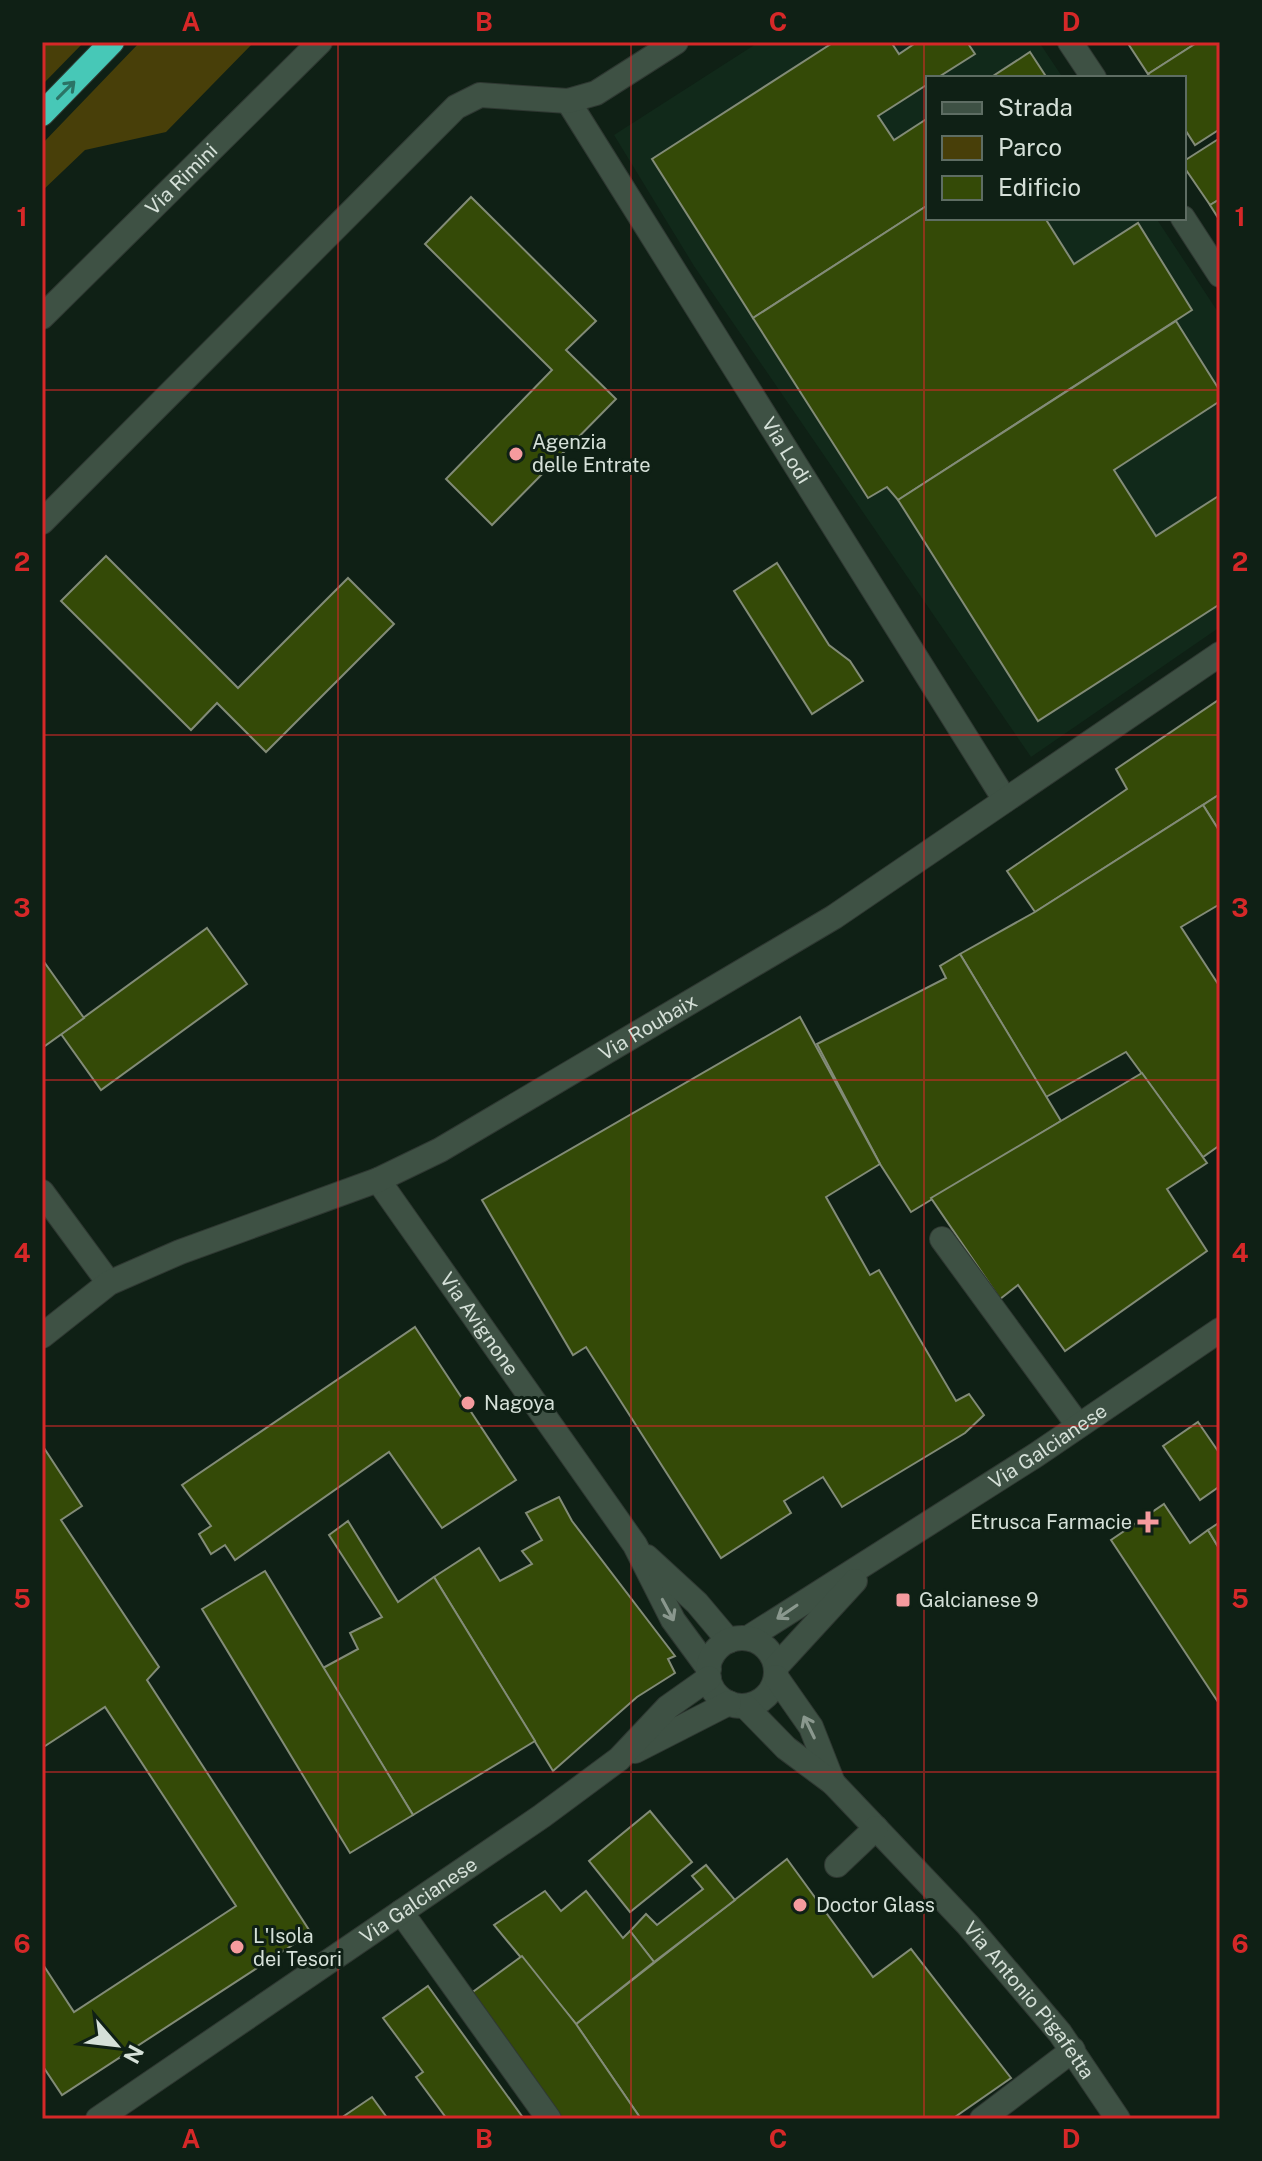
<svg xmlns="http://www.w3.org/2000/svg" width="1262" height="2161" font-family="'Public Sans',sans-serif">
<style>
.built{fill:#11291a}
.green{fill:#483f09}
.building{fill:#344a07;stroke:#828b77;stroke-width:2}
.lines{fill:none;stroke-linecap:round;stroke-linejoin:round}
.minor-casing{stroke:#2f3832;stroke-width:26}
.highway-casing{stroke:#2f3832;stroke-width:26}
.minor{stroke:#3e5144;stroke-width:24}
.highway{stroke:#47c8b7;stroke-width:24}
.oneway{stroke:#2b7466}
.oneway2{stroke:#8a988e}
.grid{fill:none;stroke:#d62828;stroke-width:2;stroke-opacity:0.55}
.poi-dot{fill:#f59b9e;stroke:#0f2015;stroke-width:3}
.labels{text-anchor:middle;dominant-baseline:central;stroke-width:6;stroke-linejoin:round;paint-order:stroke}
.street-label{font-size:20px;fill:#d5e0d8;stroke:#0f2015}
.poi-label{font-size:20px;fill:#d5e0d8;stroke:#0f2015;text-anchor:start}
.neatline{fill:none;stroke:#d62828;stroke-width:3}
.grid-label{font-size:26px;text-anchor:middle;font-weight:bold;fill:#d62828}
</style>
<rect width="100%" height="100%" fill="#0f2015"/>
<!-- built -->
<path class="built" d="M 759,42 L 1039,42 L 1063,78 L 928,78 L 928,218 L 1156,218 L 1220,315 L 1220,627 L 1031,757 L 694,266 L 614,135 Z"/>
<!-- green -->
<g class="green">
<path d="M 42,42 L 84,42 L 42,85 Z"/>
<path d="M 140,42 L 254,42 L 166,132 L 85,150 L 42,191 L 42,144 Z"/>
</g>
<!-- building -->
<g class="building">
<path d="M 834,42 L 891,42 L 899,54 L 917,42 L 967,42 L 975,54 L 937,78 L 928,78 L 928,84 L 878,116 L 894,140 L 928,118 L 928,205 L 753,318 L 652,159 Z"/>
<path d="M 1127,42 L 1198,42 L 1148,74 Z"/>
<path d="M 1198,42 L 1220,42 L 1220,129 L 1195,145 L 1184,128 L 1184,78 L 1151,78 L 1148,74 Z"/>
<path d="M 1030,52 L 1047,78 L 990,78 Z"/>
<path d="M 1220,138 L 1220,199 L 1210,205 L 1184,167 L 1184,161 Z"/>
<path d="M 471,197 L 596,321 L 566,350 L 616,399 L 492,525 L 446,479 L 552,370 L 425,244 Z"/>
<path d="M 1220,199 L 1220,221 L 1210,205 Z"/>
<path d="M 928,205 L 928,218 L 1045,218 L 1074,264 L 1138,223 L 1192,310 L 898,500 L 887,487 L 868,498 L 753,318 Z"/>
<path d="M 1176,321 L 1220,391 L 1220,401 L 1114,470 L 1156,536 L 1220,495 L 1220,604 L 1038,721 L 898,500 Z"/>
<path d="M 106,556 L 238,688 L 348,578 L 394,624 L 266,752 L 217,703 L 191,730 L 61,601 Z"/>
<path d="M 777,563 L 829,645 L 850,661 L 863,681 L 812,714 L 734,591 Z"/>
<path d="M 1220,699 L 1220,794 L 1035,912 L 1007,871 L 1127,789 L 1116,769 Z"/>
<path d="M 1220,794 L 1220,832 L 1203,805 Z"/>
<path d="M 1203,805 L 1220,832 L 1220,904 L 1181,927 L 1220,987 L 1220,1145 L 1203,1157 L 1126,1052 L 1046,1097 L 960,954 L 1035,912 Z"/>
<path d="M 207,928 L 247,984 L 101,1090 L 61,1034 Z"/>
<path d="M 960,954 L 1061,1121 L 911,1212 L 880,1164 L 817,1044 L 946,978 L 940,966 Z"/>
<path d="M 42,959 L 84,1018 L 42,1048 Z"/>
<path d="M 800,1017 L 880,1164 L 826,1197 L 870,1275 L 879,1270 L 956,1401 L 969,1394 L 984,1415 L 965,1433 L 842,1507 L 823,1477 L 784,1501 L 791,1513 L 721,1558 L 586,1347 L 573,1355 L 482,1200 Z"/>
<path d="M 1142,1073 L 1207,1163 L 1167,1189 L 1207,1251 L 1065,1351 L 1018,1285 L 1000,1299 L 931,1198 Z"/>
<path d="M 415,1327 L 516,1480 L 442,1528 L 389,1452 L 235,1560 L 225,1545 L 211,1554 L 199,1534 L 211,1526 L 182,1485 Z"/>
<path d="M 1198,1422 L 1220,1454 L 1220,1486 L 1200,1500 L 1163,1446 Z"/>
<path d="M 42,1445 L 82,1506 L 61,1520 L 159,1667 L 147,1680 L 311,1933 L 62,2095 L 42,2065 L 42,1963 L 74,2012 L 236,1906 L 105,1707 L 42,1748 Z"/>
<path d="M 559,1497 L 572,1521 L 675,1656 L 668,1659 L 675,1673 L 637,1697 L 553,1771 L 434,1577 L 479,1548 L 500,1581 L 532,1564 L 522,1551 L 542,1540 L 526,1513 Z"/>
<path d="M 1164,1504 L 1190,1543 L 1208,1530 L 1220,1550 L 1220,1705 L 1111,1540 Z"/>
<path d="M 348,1521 L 398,1602 L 434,1577 L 535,1741 L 413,1815 L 323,1668 L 358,1649 L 350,1633 L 382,1617 L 329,1535 Z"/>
<path d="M 1220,1522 L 1220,1550 L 1208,1530 Z"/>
<path d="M 265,1571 L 413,1815 L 350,1853 L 202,1609 Z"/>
<path d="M 650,1811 L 692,1862 L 630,1912 L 589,1861 Z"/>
<path d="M 787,1859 L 873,1977 L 911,1949 L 1011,2078 L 952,2119 L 641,2119 L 576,2024 Z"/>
<path d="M 706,1865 L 735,1900 L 654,1962 L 630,1931 L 646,1914 L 657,1925 L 703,1889 L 692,1876 Z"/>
<path d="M 545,1891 L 561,1911 L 586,1891 L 623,1938 L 630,1931 L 654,1962 L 576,2024 L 494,1925 Z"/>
<path d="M 522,1956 L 576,2024 L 641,2119 L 559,2119 L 470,1994 Z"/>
<path d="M 428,1986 L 524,2119 L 447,2119 L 416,2077 L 423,2072 L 383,2018 Z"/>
<path d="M 372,2097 L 388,2119 L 346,2119 L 344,2116 Z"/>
</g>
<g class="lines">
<!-- minor casing -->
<g class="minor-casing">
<g id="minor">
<path d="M 1070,42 L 1094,78"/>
<path id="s1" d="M 568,101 L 1005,800"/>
<path d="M 1183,218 L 1220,275"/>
<path id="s2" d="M 42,317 L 320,42"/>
<path d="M 42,522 L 456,107 L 480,95 L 568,101 L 596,93 L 676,42"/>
<path id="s3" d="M 378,1180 L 635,1545 L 673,1620 L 709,1669"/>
<path d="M 42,1192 L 109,1283"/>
<path d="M 942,1239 L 1078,1425"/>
<path id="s4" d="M 42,1336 L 109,1283 L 180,1252 L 378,1180 L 440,1150 L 834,917 L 1220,654"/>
<path d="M 647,1557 L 697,1603 L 729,1641"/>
<path id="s5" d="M 748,1638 L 1036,1455 L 1220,1330"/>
<circle cx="742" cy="1672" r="34"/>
<path d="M 776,1667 L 855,1581"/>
<path d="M 776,1677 L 811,1727 L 833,1783"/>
<path id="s6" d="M 745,1706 L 786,1748 L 833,1783 L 968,1925 L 1060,2033 L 1118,2119"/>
<path d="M 635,1751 L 729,1703"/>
<path d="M 837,1865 L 876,1828"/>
<path d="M 401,1912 L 549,2119"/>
<path id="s7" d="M 98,2119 L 542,1816 L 619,1759 L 668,1707 L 709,1678"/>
<path d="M 982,2119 L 1073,2050"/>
</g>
</g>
<!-- highway casing -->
<g class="highway-casing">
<path id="highway" d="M 42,114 L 112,42"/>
</g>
<!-- minor -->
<use href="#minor" class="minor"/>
<!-- highway -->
<use href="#highway" class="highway"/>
</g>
<!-- one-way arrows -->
<defs><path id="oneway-shaft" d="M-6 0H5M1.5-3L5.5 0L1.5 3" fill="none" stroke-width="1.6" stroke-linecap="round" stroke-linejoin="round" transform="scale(2)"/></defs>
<use class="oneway" href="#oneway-shaft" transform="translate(66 90) rotate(-45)"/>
<g class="oneway2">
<use href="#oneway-shaft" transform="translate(668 1610) rotate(62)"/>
<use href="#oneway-shaft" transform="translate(787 1612) rotate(146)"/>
<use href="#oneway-shaft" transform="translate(809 1727) rotate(-116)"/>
</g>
<!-- grid -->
<path class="grid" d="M 338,42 L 338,2119M 631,42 L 631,2119M 924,42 L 924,2119M 42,390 L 1220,390M 42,735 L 1220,735M 42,1080 L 1220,1080M 42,1426 L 1220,1426M 42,1772 L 1220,1772"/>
<!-- markers -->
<g class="poi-dot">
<circle cx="516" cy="454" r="8"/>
<circle cx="468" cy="1403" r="8"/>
<path d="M1144 1510h8v8h8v8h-8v8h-8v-8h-8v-8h8z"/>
<rect x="895" y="1592" width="16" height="16" rx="4"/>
<circle cx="800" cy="1905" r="8"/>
<circle cx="237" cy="1947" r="8"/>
</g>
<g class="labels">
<!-- street labels -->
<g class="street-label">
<text stroke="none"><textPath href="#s2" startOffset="196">Via Rimini</textPath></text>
<text stroke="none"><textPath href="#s1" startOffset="412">Via Lodi</textPath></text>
<text stroke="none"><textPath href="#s4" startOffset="684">Via Roubaix</textPath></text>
<text stroke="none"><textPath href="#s3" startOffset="176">Via Avignone</textPath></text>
<text stroke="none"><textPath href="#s5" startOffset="356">Via Galcianese</textPath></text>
<text stroke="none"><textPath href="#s7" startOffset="388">Via Galcianese</textPath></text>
<text stroke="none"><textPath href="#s6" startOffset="410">Via Antonio Pigafetta</textPath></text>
</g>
<!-- poi labels -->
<g class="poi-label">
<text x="532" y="442">Agenzia<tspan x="532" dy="23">delle Entrate</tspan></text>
<text x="484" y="1403">Nagoya</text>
<text x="1132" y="1522" text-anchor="end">Etrusca Farmacie</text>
<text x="919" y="1600">Galcianese 9</text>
<text x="816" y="1905">Doctor Glass</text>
<text x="253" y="1936">L'Isola<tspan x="253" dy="23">dei Tesori</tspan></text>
</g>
</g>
<!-- border -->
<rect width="1262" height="2161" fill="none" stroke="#0f2015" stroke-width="88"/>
<!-- legend -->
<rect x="926" y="76" width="260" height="144" fill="#0f2015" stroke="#5e6d63" stroke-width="2"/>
<rect x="942" y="102" width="40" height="12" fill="#3e5144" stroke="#5e6d63" stroke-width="2"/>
<text x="998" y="116" font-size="24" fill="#d5e0d8">Strada</text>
<rect x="942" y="136" width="40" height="24" fill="#483f09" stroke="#5e6d63" stroke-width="2"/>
<text x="998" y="156" font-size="24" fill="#d5e0d8">Parco</text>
<rect x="942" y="176" width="40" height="24" fill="#344a07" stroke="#5e6d63" stroke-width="2"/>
<text x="998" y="196" font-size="24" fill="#d5e0d8">Edificio</text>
<!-- north arrow -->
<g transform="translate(116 2045) rotate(118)" stroke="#0f2015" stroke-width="6" paint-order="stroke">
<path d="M0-6L14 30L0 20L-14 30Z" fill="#d5e0d8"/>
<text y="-12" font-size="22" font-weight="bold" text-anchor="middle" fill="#d5e0d8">N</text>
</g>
<rect x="44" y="44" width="1174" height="2073" class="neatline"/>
<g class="grid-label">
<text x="191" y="31">A</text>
<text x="484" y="31">B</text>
<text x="778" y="31">C</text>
<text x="1071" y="31">D</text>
<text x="22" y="226">1</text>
<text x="1240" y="226">1</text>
<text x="22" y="571">2</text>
<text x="1240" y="571">2</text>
<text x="22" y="917">3</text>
<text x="1240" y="917">3</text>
<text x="22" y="1262">4</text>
<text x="1240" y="1262">4</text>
<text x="22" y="1608">5</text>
<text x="1240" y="1608">5</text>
<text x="22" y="1953">6</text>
<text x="1240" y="1953">6</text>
<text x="191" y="2148">A</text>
<text x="484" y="2148">B</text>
<text x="778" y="2148">C</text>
<text x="1071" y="2148">D</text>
</g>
</svg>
